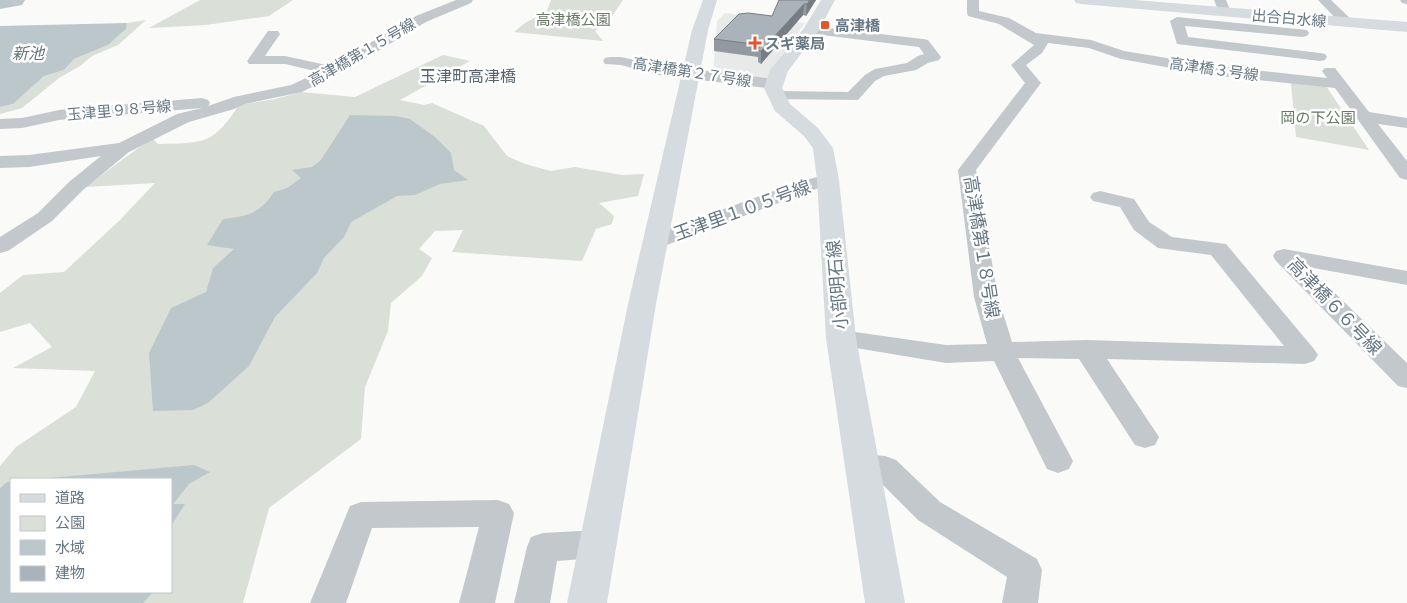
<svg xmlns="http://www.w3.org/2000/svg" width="1407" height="603" font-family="Mulish,'Noto Sans JP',sans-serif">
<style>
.built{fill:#e8e9e9}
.green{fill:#dadfd7;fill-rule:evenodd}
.water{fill:#bbc7cb}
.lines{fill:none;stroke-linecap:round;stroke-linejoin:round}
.river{fill:#bbc7cb;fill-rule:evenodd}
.street{fill:#c3c8cc;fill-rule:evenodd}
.secondary{fill:#d6dbdf;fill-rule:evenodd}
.primary{fill:#d6dbdf;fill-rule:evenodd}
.wall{fill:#929a9f}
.shaded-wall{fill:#777d82}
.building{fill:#aab3b9;stroke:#777d82}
.poi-dot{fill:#e4572e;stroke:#fff;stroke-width:2}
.labels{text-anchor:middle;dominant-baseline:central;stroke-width:5;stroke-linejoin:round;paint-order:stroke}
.far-street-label{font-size:15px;fill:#657683;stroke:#fff}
.far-park-label{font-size:15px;fill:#687a64;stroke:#fff}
.far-poi-label{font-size:15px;font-weight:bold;fill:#657683;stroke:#fff;text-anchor:start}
.far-water-label{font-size:16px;font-style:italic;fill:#60757c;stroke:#fff}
.far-quarter-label{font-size:16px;fill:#57646e;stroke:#fff}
.street-label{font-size:18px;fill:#657683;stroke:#fff}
</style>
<rect width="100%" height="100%" fill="#fafaf8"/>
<!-- built -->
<path class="built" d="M 725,13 L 805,23 L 775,64 L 766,81 L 713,75 L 717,21 Z"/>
<!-- green -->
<g class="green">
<path d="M 200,0 L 293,0 L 269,16 L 206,25 L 149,28 Z"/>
<path d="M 551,0 L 623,0 L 608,22 L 595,31 L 603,41 L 514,32 L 525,23 L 547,11 Z"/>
<path d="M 146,20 L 118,45 L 92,56 L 80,66 L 59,78 L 22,108 L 0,114 L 0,107 L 13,104 L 44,76 L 64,70 L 74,59 L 108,45 L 126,29 L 127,23 Z"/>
<path d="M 443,55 L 470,61 L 400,100 L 424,105 L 432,103 L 484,126 L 507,156 L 525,164 L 551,171 L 575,167 L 622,175 L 644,174 L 638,196 L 599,203 L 614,216 L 612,224 L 596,229 L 582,261 L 452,252 L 463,230 L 435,231 L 419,249 L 432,258 L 422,276 L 391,303 L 388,331 L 365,387 L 361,439 L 269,508 L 243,603 L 0,603 L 0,466 L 16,447 L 76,407 L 95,371 L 13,368 L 52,347 L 30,323 L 0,332 L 0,293 L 23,275 L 64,272 L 120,220 L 155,183 L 85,187 L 152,138 L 158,144 C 203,143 213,145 239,105 L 275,99 L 301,92 L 355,97 ZM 11,479 L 171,479 L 171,592 L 11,592 Z"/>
<path d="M 1291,83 L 1326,86 L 1369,150 L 1296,137 Z"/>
</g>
<!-- water -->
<g class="water">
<path d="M 127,23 L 126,29 L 108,45 L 74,59 L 64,70 L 44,76 L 13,104 L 0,107 L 0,26 Z"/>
<path d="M 350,115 L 396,116 L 410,119 L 435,137 L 451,153 L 454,170 L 468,180 L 440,184 L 415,195 L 397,196 L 351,222 L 344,237 L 324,258 L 317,273 L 275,317 L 249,366 L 208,403 L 193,410 L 153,411 L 149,353 L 171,308 L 206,292 L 213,268 L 234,249 L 207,245 L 223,219 C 247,216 260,214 274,192 L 287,188 L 301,178 L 292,170 L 312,167 L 321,160 Z"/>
<path d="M 194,465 L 210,472 L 189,484 L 173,504 L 185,504 L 171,526 L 171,479 L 38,479 Z"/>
<path d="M 7,482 L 11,482 L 11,592 L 153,592 L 143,603 L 0,603 L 0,488 Z"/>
</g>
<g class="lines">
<!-- river -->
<path class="river" d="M 0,0 L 25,0 L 22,5 L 0,9 Z"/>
<!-- street -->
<g class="street">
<path d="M 6,0 L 21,0 L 22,2 L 16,6 Z"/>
<path d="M 456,0 L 473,0 L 471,3 L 426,22 L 348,69 L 302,92 L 245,104 L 234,109 L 189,122 L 129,152 L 83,190 L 52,221 L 8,251 L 0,253 L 0,237 L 38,213 L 69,182 L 101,156 L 29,167 L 0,168 L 0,156 L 29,155 L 119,143 L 177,114 L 202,108 L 59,120 L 22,128 L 0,129 L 0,119 L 22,118 L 59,110 L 202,98 L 208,100 L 210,103 L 208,106 L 234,97 L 291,85 L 319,72 L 285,64 L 249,64 L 247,61 L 268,31 L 278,31 L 280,34 L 265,56 L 285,56 L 331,66 L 416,16 Z"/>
<path d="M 967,0 L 979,0 L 979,11 L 1009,18 L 1036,33 L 1091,40 L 1124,51 L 1210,65 L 1327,78 L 1322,71 L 1325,68 L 1335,68 L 1369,112 L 1407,118 L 1407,128 L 1378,124 L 1407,161 L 1407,180 L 1400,178 L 1335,88 L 1210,75 L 1121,59 L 1089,48 L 1048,43 L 1042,53 L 1026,65 L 1041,83 L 976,170 L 998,297 L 1012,342 L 1086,340 L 1284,346 L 1211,255 L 1158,248 L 1134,230 L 1120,207 L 1093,201 L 1090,197 L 1093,193 L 1100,191 L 1134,199 L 1149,222 L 1172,237 L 1226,244 L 1314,349 L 1318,355 L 1314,361 L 1305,364 L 1107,359 L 1159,437 L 1155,445 L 1145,448 L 1135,445 L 1079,359 L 1018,358 L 1073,461 L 1069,469 L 1058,473 L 1047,469 L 994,361 L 946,363 L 832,344 L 828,338 L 832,332 L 841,330 L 946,345 L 987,344 L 974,297 L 958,170 L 1025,83 L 1011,65 L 1034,45 L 999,24 L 968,16 L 967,13 Z"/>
<path d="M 1214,0 L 1226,0 L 1231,12 L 1230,15 L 1220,15 Z"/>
<path d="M 1318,0 L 1331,0 L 1354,22 L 1352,25 L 1342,25 Z"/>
<path d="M 1400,0 L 1407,0 L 1407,4 L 1402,3 Z"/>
<path d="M 1177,17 L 1307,30 L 1309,33 L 1307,36 L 1302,37 L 1185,26 L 1188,37 L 1320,53 L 1325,54 L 1327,57 L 1325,60 L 1320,61 L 1177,44 L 1170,21 Z"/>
<path d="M 811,26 L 923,39 L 928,40 L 941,57 L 939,60 L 928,63 L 916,70 L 884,76 L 875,81 L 858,100 L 771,99 L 769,96 L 771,93 L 777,91 L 848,92 L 865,75 L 875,69 L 907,63 L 918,56 L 924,54 L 919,47 L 806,33 L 804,30 L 806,27 Z"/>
<path d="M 610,57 L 621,57 L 658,65 L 775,79 L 781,81 L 783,84 L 781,87 L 775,89 L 658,75 L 621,65 L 605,64 L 603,61 L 605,58 Z"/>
<path d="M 828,174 L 835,176 L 838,180 L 835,184 L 816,189 L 664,246 L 656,247 L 648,246 L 645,241 L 648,236 L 802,181 Z"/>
<path d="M 1284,249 L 1407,271 L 1407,285 L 1308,267 L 1407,363 L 1407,388 L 1398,386 L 1276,261 L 1273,256 L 1276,251 Z"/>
<path d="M 862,454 L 885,456 L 896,460 L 940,502 L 1037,559 L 1042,570 L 1038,603 L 1002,603 L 1007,577 L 918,520 L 877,479 L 851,474 L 847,466 L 851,458 Z"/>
<path d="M 498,500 L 509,504 L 514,513 L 495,603 L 459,603 L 479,527 L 372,528 L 346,603 L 310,603 L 350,506 L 361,502 Z"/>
<path d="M 597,530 L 609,534 L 613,544 L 609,554 L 597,558 L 557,561 L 550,603 L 514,603 L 527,547 L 531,537 L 543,533 Z"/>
</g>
<!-- secondary -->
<path class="secondary" d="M 1074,0 L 1134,0 L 1407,22 L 1407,32 L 1081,4 L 1076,3 Z"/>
<!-- primary -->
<g class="primary">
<path d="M 703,0 L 717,0 L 708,30 L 656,304 L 607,603 L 567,603 L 628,304 L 692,30 Z"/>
<path d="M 821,0 L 835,0 L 819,30 L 788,71 L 782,88 L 790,104 L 818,128 L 833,148 L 839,180 L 856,338 L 905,603 L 865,603 L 826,338 L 817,180 L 813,148 L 804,136 L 775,111 L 764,88 L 770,70 L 804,28 Z"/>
</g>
</g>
<!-- wall -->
<path class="wall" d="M 779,0 L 816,0 L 806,16 L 803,15 L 761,64 L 758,62 L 758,57 L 714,51 L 714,39 L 772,16 Z"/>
<!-- shaded-wall -->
<g class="shaded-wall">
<path d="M 810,0 L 816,0 L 806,16 L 807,4 Z"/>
<path d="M 804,4 L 803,15 L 761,64 L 761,51 Z"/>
</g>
<!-- building -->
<path class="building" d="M 779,0 L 810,0 L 807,4 L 804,4 L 761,51 L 758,50 L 760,45 L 714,39 L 739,14 L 748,13 L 772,16 Z"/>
<!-- markers -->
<g class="poi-dot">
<rect x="820" y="20" width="10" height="10" rx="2.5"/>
<path d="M752.5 35.5h5v5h5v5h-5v5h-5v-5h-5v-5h5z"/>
</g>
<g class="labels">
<!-- far-street labels -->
<g class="far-street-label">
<text transform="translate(1289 18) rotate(5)">出合白水線</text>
<text transform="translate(362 52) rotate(-30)">高津橋第１５号線</text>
<text transform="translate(1214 69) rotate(8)">高津橋３号線</text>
<text transform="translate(692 72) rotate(9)">高津橋第２７号線</text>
<text transform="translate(119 110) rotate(-5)">玉津里９８号線</text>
</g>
<!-- far-park labels -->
<g class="far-park-label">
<text x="573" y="19">高津橋公園</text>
<text x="1318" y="117">岡の下公園</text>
</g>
<!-- far-poi labels -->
<g class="far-poi-label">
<text x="835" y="25">高津橋</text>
<text x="765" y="43">スギ薬局</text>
</g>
<!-- far-water labels -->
<g class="far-water-label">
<text x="28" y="53">新池</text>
</g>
<!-- far-quarter labels -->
<g class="far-quarter-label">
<text x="468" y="76">玉津町高津橋</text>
</g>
<!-- street labels -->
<g class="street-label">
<text transform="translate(742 210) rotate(-20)">玉津里１０５号線</text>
<text transform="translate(982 247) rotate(81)">高津橋第１８号線</text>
<text transform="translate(837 285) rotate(-95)">小部明石線</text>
<text transform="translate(1335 306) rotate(46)">高津橋６６号線</text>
</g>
</g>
<!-- legend -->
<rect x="10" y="478" width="162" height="115" fill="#ffffff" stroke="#c1c8cd"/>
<rect x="20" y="494" width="25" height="8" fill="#d6dbdf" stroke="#c1c8cd"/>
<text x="55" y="503" font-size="15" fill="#657683">道路</text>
<rect x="20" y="516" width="25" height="15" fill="#dadfd7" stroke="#c1c8cd"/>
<text x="55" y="528" font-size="15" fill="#657683">公園</text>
<rect x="20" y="540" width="25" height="15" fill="#bbc7cb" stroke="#c1c8cd"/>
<text x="55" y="553" font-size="15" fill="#657683">水域</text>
<rect x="20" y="566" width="25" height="15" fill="#aab3b9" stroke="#c1c8cd"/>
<text x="55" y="578" font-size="15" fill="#657683">建物</text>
</svg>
